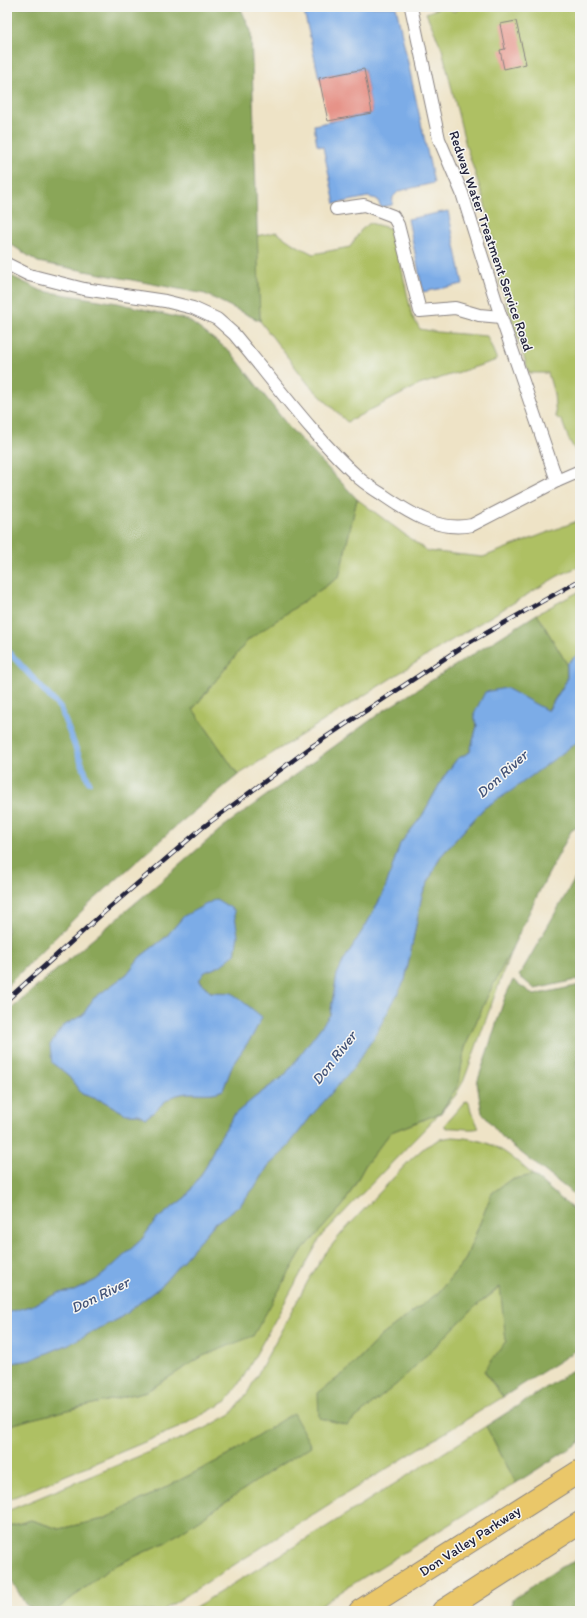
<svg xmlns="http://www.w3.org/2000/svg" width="587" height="1618" font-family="Itim,sans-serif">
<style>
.green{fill:#aec063;stroke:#68714f}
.forest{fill:#8aa659;stroke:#56644a;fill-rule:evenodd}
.water{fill:#7cace7;stroke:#4f6791}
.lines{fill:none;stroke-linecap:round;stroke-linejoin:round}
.stream{stroke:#7cace7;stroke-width:6}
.building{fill:#e69388}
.service-casing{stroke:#888280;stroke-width:14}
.motorway-casing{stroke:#888280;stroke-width:24}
.service{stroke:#fff;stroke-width:12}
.motorway{stroke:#eac769;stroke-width:22}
.rail-casing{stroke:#22223b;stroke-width:4.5}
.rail{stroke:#f6f6f2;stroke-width:3;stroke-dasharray:9;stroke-linecap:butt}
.labels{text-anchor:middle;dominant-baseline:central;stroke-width:3;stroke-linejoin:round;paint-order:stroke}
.street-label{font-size:14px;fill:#22223b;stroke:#f6f6f2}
.water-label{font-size:15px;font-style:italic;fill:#425277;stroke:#f6f6f2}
</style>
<rect width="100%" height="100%" fill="#f6f6f2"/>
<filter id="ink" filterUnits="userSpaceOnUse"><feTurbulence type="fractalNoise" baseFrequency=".025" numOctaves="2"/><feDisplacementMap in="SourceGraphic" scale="8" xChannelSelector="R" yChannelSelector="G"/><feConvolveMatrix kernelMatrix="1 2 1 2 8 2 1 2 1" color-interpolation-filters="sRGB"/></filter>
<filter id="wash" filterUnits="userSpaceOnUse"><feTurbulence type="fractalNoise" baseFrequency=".012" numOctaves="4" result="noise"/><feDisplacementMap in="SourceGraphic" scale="16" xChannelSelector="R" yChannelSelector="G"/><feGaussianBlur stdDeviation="0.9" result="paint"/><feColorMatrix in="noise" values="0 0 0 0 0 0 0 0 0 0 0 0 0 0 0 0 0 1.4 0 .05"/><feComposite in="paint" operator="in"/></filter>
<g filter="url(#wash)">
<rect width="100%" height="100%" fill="#eee3c6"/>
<!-- green -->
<g class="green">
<path d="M 442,7 L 449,7 L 452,11 L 456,11 L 456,7 L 580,7 L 580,454 L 578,455 L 569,440 L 562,421 L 556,417 L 554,394 L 548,373 L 529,373 L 500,283 L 499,265 L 484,200 L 466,146 L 442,49 L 426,13 Z"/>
<path d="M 370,223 L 393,229 L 412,316 L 420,329 L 437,332 L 487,336 L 497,360 L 419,385 L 347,422 L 309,385 L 260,321 L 257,236 L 276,232 L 292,243 L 313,254 L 350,247 L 361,230 Z"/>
<path d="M 357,499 L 427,551 L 483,557 L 580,520 L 580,566 L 558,576 L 447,643 L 238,775 L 193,709 L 248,640 L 339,577 Z"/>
<path d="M 580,591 L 580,652 L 567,664 L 537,614 Z"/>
<path d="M 512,948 L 464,1080 L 455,1096 L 440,1113 L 322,1235 L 244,1376 L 227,1401 L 178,1428 L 7,1500 L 7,1426 L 31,1419 L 147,1391 L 203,1356 L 253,1335 L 301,1252 L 344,1204 L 366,1164 L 391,1132 L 441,1113 L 458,1085 L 465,1047 L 488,995 Z"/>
<path d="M 465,1101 L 469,1102 L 471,1111 L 479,1128 C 471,1131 456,1127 447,1128 L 445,1127 L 445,1124 Z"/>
<path d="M 452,1137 C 492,1139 504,1150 533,1175 L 510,1180 L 492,1193 L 465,1260 L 438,1293 L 380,1337 L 347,1371 L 318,1393 L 347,1425 L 399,1382 L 476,1306 L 501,1287 L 506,1341 L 484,1372 L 503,1397 L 331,1503 L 162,1611 L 55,1611 L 110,1568 L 166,1542 L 277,1467 L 310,1446 L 261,1433 L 227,1456 L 104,1519 L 59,1529 L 31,1520 L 7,1527 L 7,1511 L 204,1429 L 231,1414 L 248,1392 L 308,1281 L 324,1255 L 341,1234 L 410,1160 L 425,1147 L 440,1139 Z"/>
<path d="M 486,1426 L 516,1483 L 348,1587 L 313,1611 L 189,1611 L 326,1527 Z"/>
</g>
<!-- forest -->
<g class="forest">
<path d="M 7,7 L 240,7 L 251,31 L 260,321 L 205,294 L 38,262 L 7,242 Z"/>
<path d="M 7,274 L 42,291 L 118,303 L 188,320 L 231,352 L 288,426 L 357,499 L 339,577 L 248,640 L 193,709 L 238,775 L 175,827 L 87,906 L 7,986 Z"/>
<path d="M 537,614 L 567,664 L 567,680 L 547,711 L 506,688 L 474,714 L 477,726 L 470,752 L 457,759 L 443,778 L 422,816 L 400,844 L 384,892 L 366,925 L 344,960 L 337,975 L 330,1015 L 285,1075 L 254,1098 L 235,1114 L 217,1142 L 206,1167 L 186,1197 L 156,1220 L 142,1239 L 105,1273 L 96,1280 L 74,1291 L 59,1293 L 31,1306 L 7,1313 L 7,1013 L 28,994 L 159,883 L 223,827 L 383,711 ZM 184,916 L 220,966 L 204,972 L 199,979 L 210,992 L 232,993 L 253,1035 L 233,1064 L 223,1090 C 209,1097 192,1090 177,1095 C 163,1099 157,1112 145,1118 L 139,1114 L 126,1114 L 103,1101 L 82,1094 L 67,1074 L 63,1026 L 83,1015 L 93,999 L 127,974 L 140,957 L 166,937 Z"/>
<path d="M 580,740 L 580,825 L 571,831 L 541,888 L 512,948 L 488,995 L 465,1047 L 458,1085 L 440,1113 L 391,1132 L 366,1164 L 344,1204 L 301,1252 L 253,1336 L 203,1356 L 147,1391 L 31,1419 L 7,1426 L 7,1364 L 30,1360 L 67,1345 L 121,1317 L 160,1287 L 215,1223 L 239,1206 L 258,1183 L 268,1166 L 284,1151 L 312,1115 L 405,980 L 422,895 L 440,857 L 484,808 Z"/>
<path d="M 580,870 L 580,979 L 535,989 L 519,976 Z"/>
<path d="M 513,980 L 534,995 L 580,985 L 580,1050 L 577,1061 L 576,1097 L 580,1106 L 580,1199 L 505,1140 L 482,1113 L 477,1083 L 505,997 Z"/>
<path d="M 533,1175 L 580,1215 L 580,1348 L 503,1397 L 484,1371 L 506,1341 L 500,1287 L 476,1306 L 399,1382 L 347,1425 L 319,1418 L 318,1393 L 347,1371 L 380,1337 L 438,1293 L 465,1260 L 492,1193 L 510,1180 Z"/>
<path d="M 580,1366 L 580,1442 L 516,1483 L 486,1426 Z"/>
<path d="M 293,1413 L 311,1446 L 277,1467 L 166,1542 L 110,1568 L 55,1611 L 35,1611 L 25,1604 L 7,1572 L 7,1527 L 31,1520 L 59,1529 L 104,1519 L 227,1456 L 261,1433 Z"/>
<path d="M 580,1559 L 580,1611 L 511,1611 L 512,1600 L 561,1567 Z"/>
</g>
<!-- water -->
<g class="water">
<path d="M 303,7 L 396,7 L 434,183 L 399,191 L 393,197 L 392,205 L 381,207 L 377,199 L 368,197 L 335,204 L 323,147 L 317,145 L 314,125 L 372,113 L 364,69 L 319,78 Z"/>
<path d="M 448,211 L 463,284 L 423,292 L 408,219 Z"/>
<path d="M 580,652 L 580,740 L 511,791 L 484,808 L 440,857 L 422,895 L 405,980 L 374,1037 L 354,1067 L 312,1115 L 284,1151 L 268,1166 L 258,1183 L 239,1206 L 215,1223 L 160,1287 L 121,1317 L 67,1345 L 30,1360 L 7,1364 L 7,1313 L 31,1306 L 59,1293 L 74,1291 L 96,1280 L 105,1273 L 142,1239 L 156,1220 L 186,1197 L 206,1167 L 217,1142 L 235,1114 L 254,1098 L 285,1075 L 330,1015 L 337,975 L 344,960 L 366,925 L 384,892 L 400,844 L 422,816 L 443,778 L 457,759 L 470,752 L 477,726 L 474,714 L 485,692 L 506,688 L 548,711 L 567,680 L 567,664 Z"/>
<path d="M 216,899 L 234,910 L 238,935 L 235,954 L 220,966 L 205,972 L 199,980 L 210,992 L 232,993 L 262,1017 L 253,1035 L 233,1064 L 223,1090 C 209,1097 192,1090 177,1095 C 163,1099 157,1112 145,1118 L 139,1114 L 126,1114 L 103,1101 L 82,1094 L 67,1074 L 52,1063 L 50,1045 L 63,1026 L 83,1015 L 93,999 L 127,974 L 140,957 L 166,937 L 184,916 Z"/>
</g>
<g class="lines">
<!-- stream -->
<path class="stream" d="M 7,650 L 60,708 L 89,782"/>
</g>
<g id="blocks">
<!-- building -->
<g class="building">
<path d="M 516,21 L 526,64 L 504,69 L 500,50 L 505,49 L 500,24 Z"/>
<path d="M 364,69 L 372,113 L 328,121 L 319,78 Z"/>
</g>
</g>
</g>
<g filter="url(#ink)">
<use href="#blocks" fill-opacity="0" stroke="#888280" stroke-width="1"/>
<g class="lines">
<!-- service casing -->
<g class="service-casing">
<g id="service">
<path d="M 411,7 L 439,139 L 462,193 L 501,317 L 557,481"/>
<path d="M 336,209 L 364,205 L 393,216 L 398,225 L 420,311 L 455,308 L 479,315 L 501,317"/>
<path d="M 7,264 L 29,275 L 84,289 L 165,301 L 193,308 L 217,319 L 234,334 C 275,383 313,436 360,479 C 367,485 375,490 383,495 C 409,513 438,532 472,525 L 557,481 L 580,471"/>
</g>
</g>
<!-- motorway casing -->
<g class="motorway-casing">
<g id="motorway">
<path d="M 360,1611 L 580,1471"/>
<path d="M 443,1611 L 580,1523"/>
</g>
</g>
<!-- service -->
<use href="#service" class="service"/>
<!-- motorway -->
<use href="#motorway" class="motorway"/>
<!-- rail casing -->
<g class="rail-casing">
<path id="rail" d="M 7,1000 L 102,914 L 202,828 L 311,747 L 465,645 L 580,580"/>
</g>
<!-- rail -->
<use href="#rail" class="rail"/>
</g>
</g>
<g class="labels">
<!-- street labels -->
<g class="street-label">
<text transform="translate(491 241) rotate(71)">Redway Water Treatment Service Road</text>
<text transform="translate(470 1541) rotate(-33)">Don Valley Parkway</text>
</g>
<!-- water labels -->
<g class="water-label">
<text transform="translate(502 774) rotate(-42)">Don River</text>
<text transform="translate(334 1058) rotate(-52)">Don River</text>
<text transform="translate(100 1295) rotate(-26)">Don River</text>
</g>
</g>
<!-- margin -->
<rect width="587" height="1618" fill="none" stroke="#f6f6f2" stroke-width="24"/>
</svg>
